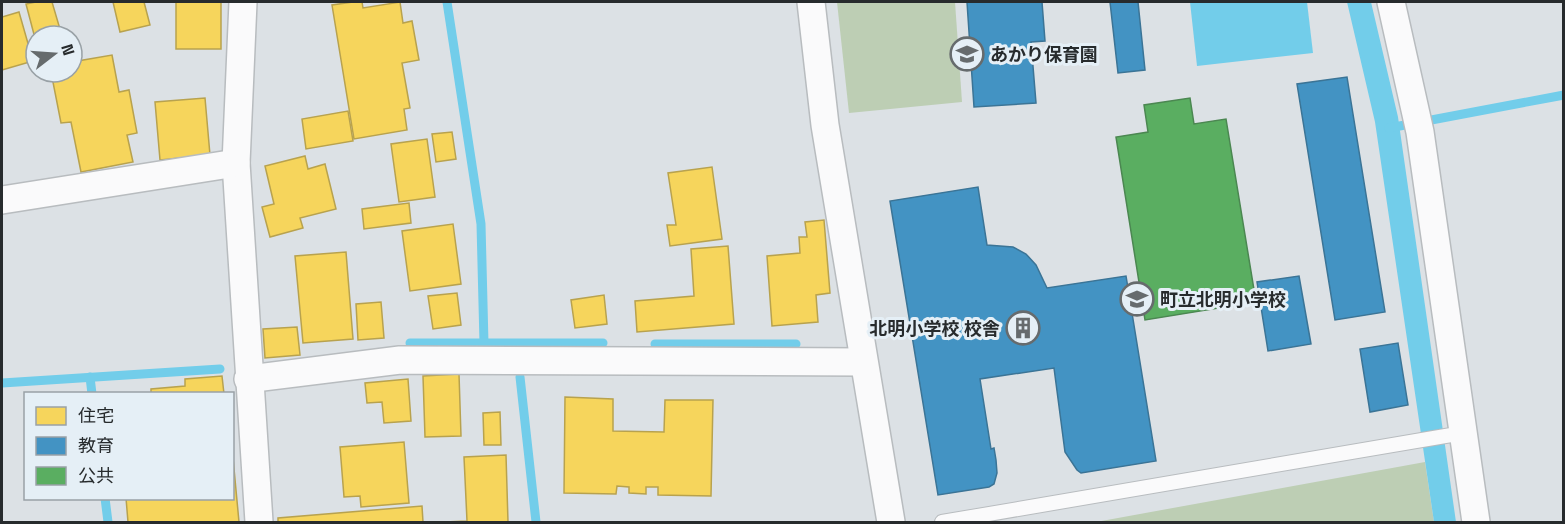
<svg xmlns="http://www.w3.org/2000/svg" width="1565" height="524" font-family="'Space Grotesk','Noto Sans JP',sans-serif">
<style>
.green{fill:#bdceb4}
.water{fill:#72cdea}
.homes{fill:#f6d55c;stroke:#b8a24e;stroke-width:1.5}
.schools{fill:#4393c3;stroke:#3b7496;stroke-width:1.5}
.public{fill:#5aae61;stroke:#4b8751;stroke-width:1.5}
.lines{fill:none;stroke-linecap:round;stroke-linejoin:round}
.stream{stroke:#72cdea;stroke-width:9}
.service-casing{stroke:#b8bcbf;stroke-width:16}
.minor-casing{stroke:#b8bcbf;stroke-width:30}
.service{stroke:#fafafb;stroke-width:14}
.minor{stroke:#fafafb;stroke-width:27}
.labels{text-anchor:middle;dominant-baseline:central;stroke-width:6;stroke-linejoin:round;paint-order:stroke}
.poi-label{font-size:18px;font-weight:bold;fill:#272b2d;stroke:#e5eff6;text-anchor:start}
</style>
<rect width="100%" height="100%" fill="#dce1e5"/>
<!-- green -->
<g class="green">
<path d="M 837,2 L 955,2 L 962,102 L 849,113 Z"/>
<path d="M 1425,462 L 1434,522 L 1096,522 Z"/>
</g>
<!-- water -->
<g class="water">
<path d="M 1190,2 L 1307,2 L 1313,53 L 1197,66 Z"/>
<path d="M 1347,2 L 1371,2 L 1398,117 L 1456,522 L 1434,522 L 1375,122 Z"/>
</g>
<!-- homes -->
<g class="homes">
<path d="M 36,2 L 52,2 L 62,36 L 36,36 L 36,42 L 26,4 Z"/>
<path d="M 113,2 L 144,2 L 150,25 L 120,32 Z"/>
<rect x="176" y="2" width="45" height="47"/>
<path d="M 353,2 L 362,2 L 363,8 L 400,2 L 403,23 L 412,21 L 419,60 L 402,63 L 410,108 L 404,109 L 407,130 L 354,139 L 332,5 Z"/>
<path d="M 19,12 L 33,61 L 2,70 L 2,17 Z"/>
<path d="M 112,55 L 119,92 L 129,90 L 137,133 L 127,135 L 133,162 L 81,172 L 71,122 L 61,123 L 51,72 L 72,72 L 72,62 Z"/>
<path d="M 205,98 L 210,155 L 160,160 L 155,102 Z"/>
<path d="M 348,111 L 353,141 L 306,149 L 302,119 Z"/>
<path d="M 452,132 L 456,159 L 436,162 L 432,134 Z"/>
<path d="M 427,139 L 435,197 L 399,202 L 391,144 Z"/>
<path d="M 305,156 L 308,169 L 325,164 L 336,209 L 300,218 L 303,228 L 270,237 L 262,207 L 274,204 L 265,166 Z"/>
<path d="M 712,167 L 722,239 L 670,246 L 667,225 L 676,225 L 668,173 Z"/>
<path d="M 409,203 L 411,223 L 364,229 L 362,209 Z"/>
<path d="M 824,220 L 830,293 L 816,295 L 818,322 L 772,326 L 767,256 L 800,253 L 799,237 L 807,237 L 805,222 Z"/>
<path d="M 453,224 L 461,284 L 410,291 L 402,231 Z"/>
<path d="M 728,246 L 734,324 L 637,332 L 635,301 L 694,296 L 691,249 Z"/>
<path d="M 346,252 L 353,339 L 303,343 L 295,256 Z"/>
<path d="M 457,293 L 461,325 L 433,329 L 428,296 Z"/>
<path d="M 604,295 L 607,324 L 575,328 L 571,300 Z"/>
<path d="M 381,302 L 384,338 L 358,340 L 356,304 Z"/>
<path d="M 297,327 L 300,355 L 265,358 L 263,329 Z"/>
<path d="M 459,374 L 461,436 L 425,437 L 423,376 Z"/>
<path d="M 222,376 L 224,394 L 151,394 L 151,389 L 185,386 L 185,379 Z"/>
<path d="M 408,379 L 411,421 L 384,423 L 382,402 L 367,403 L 365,383 Z"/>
<path d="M 565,397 L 613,399 L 613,431 L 664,432 L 665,400 L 713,400 L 711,496 L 658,495 L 658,487 L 646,487 L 646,494 L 629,493 L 629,487 L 617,486 L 616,494 L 564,493 Z"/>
<path d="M 500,412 L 501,445 L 484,445 L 483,413 Z"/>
<path d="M 404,442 L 409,503 L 361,507 L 360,496 L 344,497 L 340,447 Z"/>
<path d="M 506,455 L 508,522 L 445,522 L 467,521 L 464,457 Z"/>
<path d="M 233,458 L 239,522 L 128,522 L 126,498 L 232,498 Z"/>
<path d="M 422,506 L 423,522 L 278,522 L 278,518 Z"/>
</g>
<!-- schools -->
<g class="schools">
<path d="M 967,2 L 1042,2 L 1045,41 L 1031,42 L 1036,103 L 974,107 Z"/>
<path d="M 1110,2 L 1138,2 L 1145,70 L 1118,73 Z"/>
<path d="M 1347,77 L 1385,312 L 1335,320 L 1297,84 Z"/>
<path d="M 978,187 L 987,245 L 1013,247 L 1026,254 L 1036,265 L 1047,288 L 1126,276 L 1156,461 L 1081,473 L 1077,470 L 1065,452 L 1054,368 L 980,379 L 991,449 L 994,448 L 996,460 L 997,473 L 994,484 L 989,487 L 938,495 L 890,201 Z"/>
<path d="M 1299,276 L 1311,344 L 1268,351 L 1257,282 Z"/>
<path d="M 1398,343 L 1408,405 L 1370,412 L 1360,349 Z"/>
</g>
<!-- public -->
<path class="public" d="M 1190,98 L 1194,124 L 1226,119 L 1256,302 L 1145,320 L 1116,137 L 1148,132 L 1144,105 Z"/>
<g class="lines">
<!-- stream -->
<g class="stream">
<path d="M 447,2 L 481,224 L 484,343"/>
<path d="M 1389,128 L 1564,95"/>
<path d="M 410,343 L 603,343"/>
<path d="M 655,344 L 796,344"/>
<path d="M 90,377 L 92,394"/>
<path d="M 520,377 L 536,522"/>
<path d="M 2,383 L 220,369"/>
<path d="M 105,498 L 108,522"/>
</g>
<!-- service casing -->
<g class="service-casing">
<path id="service" d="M 942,522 L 1463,433"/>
</g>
<!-- minor casing -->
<g class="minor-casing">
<g id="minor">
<path d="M 243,2 L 236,163 L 259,522"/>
<path d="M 811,2 L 825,125 L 891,522"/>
<path d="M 1391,2 L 1420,132 L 1476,522"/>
<path d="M 2,200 L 236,163"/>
<path d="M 248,379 L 400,360 L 863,362"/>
</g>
</g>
<!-- service -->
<use href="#service" class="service"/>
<!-- minor -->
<use href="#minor" class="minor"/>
</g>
<!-- icons -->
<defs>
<g id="school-ring" transform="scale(1.725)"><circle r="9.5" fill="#e5eff6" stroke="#666b6d" stroke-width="1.5"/><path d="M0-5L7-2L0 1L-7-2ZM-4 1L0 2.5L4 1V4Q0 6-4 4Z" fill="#666b6d"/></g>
<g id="building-ring" transform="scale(1.725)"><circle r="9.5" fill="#e5eff6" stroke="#666b6d" stroke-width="1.5"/><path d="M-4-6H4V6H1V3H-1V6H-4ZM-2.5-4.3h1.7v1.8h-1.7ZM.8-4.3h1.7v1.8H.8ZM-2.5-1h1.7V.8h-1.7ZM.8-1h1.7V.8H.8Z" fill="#666b6d"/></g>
</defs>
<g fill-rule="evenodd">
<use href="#school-ring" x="967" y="54"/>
<use href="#school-ring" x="1137" y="299"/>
<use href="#building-ring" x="1023" y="328"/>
</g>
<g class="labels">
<!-- poi labels -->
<g class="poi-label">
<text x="990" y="54">あかり保育園</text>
<text x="1160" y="299">町立北明小学校</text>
<text x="1000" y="328" text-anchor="end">北明小学校 校舎</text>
</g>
</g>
<!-- border -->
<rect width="1565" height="524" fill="none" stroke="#272b2d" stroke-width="6"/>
<!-- legend -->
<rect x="24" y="392" width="210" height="108" fill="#e5eff6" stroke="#99a1a6" stroke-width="1.5"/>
<rect x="36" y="407" width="30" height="18" fill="#f6d55c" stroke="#99a1a6" stroke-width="1.5"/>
<text x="78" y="422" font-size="18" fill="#272b2d">住宅</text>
<rect x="36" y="437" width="30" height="18" fill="#4393c3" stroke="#99a1a6" stroke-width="1.5"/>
<text x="78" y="452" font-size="18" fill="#272b2d">教育</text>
<rect x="36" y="467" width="30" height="18" fill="#5aae61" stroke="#99a1a6" stroke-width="1.5"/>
<text x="78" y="482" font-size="18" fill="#272b2d">公共</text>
<!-- north arrow -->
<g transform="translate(54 54) rotate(73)"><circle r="28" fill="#e5eff6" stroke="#99a1a6" stroke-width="1.5"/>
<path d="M0-4.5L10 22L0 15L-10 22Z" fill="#666b6d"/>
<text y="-9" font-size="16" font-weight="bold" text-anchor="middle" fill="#272b2d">N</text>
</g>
</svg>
